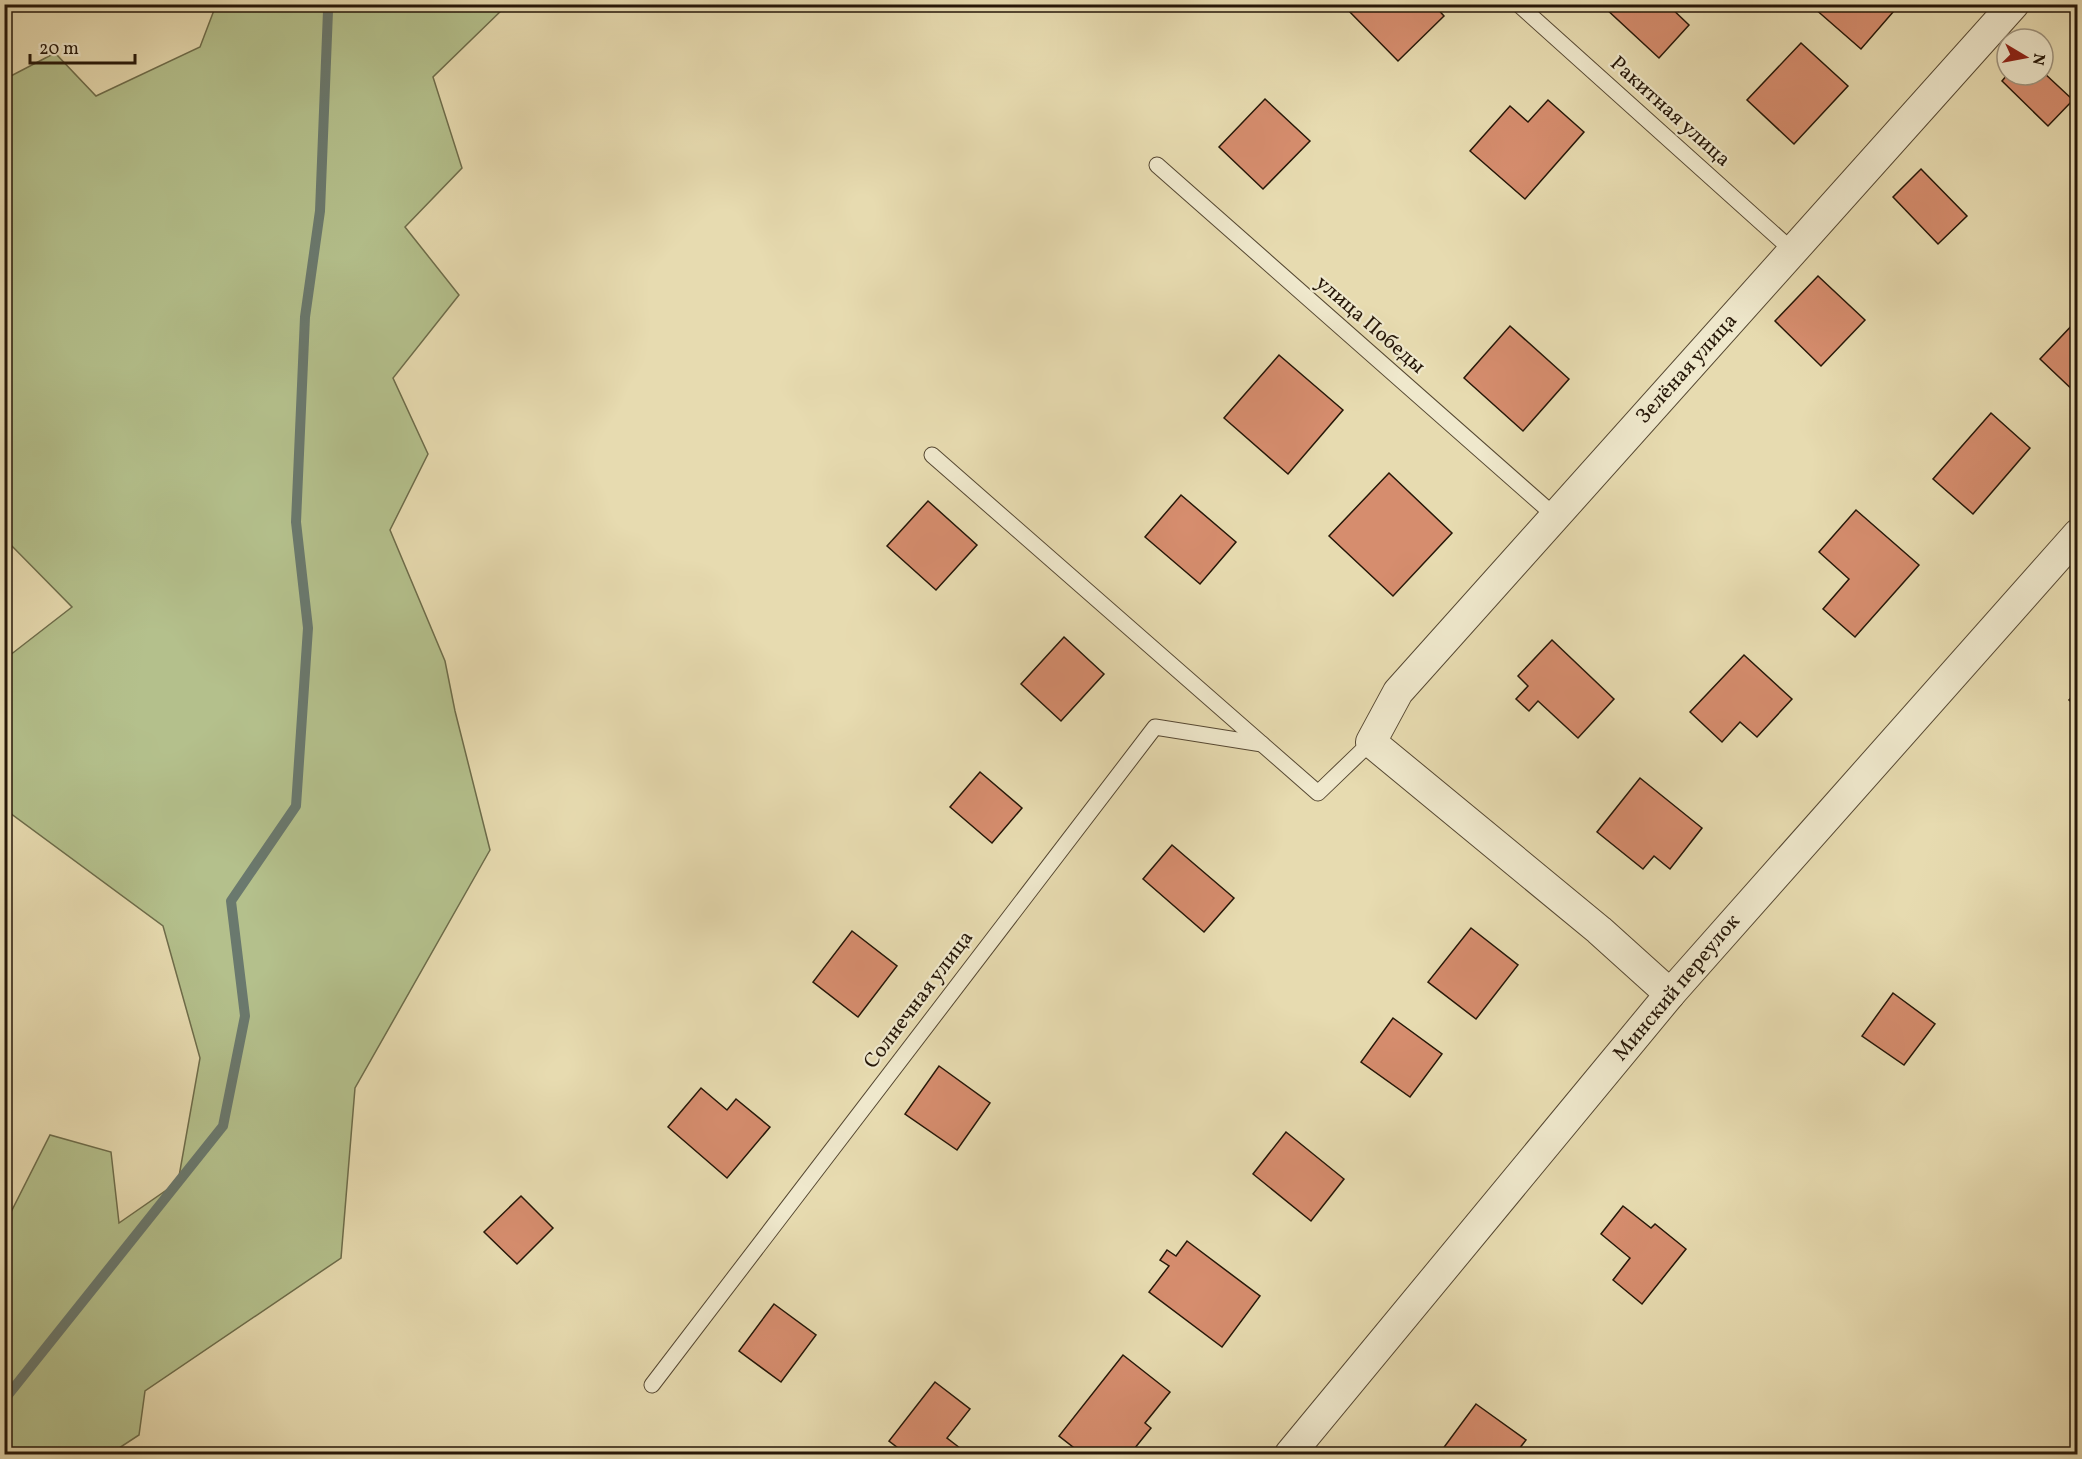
<svg xmlns="http://www.w3.org/2000/svg" width="2082" height="1459" font-family="Vollkorn,serif">
<style>
.green{fill:#b4c08c;stroke:#6d6c4a;stroke-width:1.5}
.lines{fill:none;stroke-linecap:round;stroke-linejoin:round}
.stream{stroke:#6a796e;stroke-width:10}
.building{fill:#d68d6e;stroke:#261708;stroke-width:1.5}
.lane-casing{stroke:#564832;stroke-width:17}
.street-casing{stroke:#564832;stroke-width:32}
.lane{stroke:#efe8cc;stroke-width:15}
.street{stroke:#efe8cc;stroke-width:30}
.labels{text-anchor:middle;dominant-baseline:central;stroke-width:4.5;stroke-linejoin:round;paint-order:stroke}
.street-label{font-size:21px;fill:#261708;stroke:#efe8cc}
</style>
<rect width="100%" height="100%" fill="#e7dbb0"/>
<filter id="stains"><feTurbulence type="fractalNoise" baseFrequency=".00333" numOctaves="4"/><feColorMatrix values="0 0 0 0 .2 0 0 0 0 .09 0 0 0 0 .02 0 0 0 .5 -.17"/></filter>
<radialGradient id="worn" r=".72"><stop offset=".6" stop-color="#630" stop-opacity="0"/><stop offset="1" stop-color="#630" stop-opacity=".3"/></radialGradient>
<!-- green -->
<path class="green" d="M 216,5 L 504,5 L 504,8 L 433,77 L 462,168 L 405,227 L 459,295 L 393,378 L 428,454 L 390,530 L 445,661 L 455,711 L 490,850 L 355,1088 L 341,1258 L 145,1391 L 139,1435 L 110,1454 L 5,1454 L 5,1224 L 50,1135 L 111,1152 L 119,1223 L 178,1182 L 200,1058 L 163,926 L 6,810 L 5,806 L 5,659 L 72,607 L 5,539 L 5,79 L 55,53 L 96,96 L 200,47 Z"/>
<g class="lines">
<!-- stream -->
<path class="stream" d="M 4,1400 L 223,1126 L 245,1016 L 231,901 L 296,806 L 308,628 L 296,522 L 305,317 L 320,211 L 328,11 L 332,4"/>
</g>
<!-- building -->
<g class="building">
<path d="M 1342,4 L 1433,4 L 1444,16 L 1398,61 Z"/>
<path d="M 1607,4 L 1667,4 L 1689,25 L 1659,58 L 1604,7 Z"/>
<path d="M 1817,4 L 1900,4 L 1861,49 L 1814,8 Z"/>
<path d="M 1801,43 L 1848,86 L 1794,144 L 1747,100 Z"/>
<path d="M 2043,72 L 2073,100 L 2048,126 L 2002,81 L 2007,75 L 2043,75 Z"/>
<path d="M 1265,99 L 1310,141 L 1263,189 L 1219,147 Z"/>
<path d="M 1548,100 L 1584,132 L 1525,199 L 1470,151 L 1510,106 L 1528,122 Z"/>
<path d="M 1921,169 L 1967,216 L 1938,244 L 1893,197 Z"/>
<path d="M 1818,276 L 1865,320 L 1821,366 L 1775,321 Z"/>
<path d="M 2078,319 L 2078,395 L 2040,359 Z"/>
<path d="M 1510,326 L 1569,379 L 1523,431 L 1464,378 Z"/>
<path d="M 1279,355 L 1343,410 L 1288,474 L 1224,418 Z"/>
<path d="M 1991,413 L 2030,448 L 1973,514 L 1933,479 Z"/>
<path d="M 1389,473 L 1452,533 L 1393,596 L 1329,536 Z"/>
<path d="M 1181,495 L 1236,542 L 1200,584 L 1145,537 Z"/>
<path d="M 928,501 L 977,545 L 936,590 L 887,546 Z"/>
<path d="M 1856,510 L 1919,565 L 1855,637 L 1823,609 L 1849,579 L 1819,552 Z"/>
<path d="M 1064,637 L 1104,674 L 1061,721 L 1021,684 Z"/>
<path d="M 1552,640 L 1614,699 L 1578,738 L 1538,701 L 1529,711 L 1516,699 L 1528,686 L 1518,676 Z"/>
<path d="M 1744,655 L 1792,699 L 1757,737 L 1740,722 L 1722,742 L 1690,712 Z"/>
<path d="M 2078,691 L 2078,708 L 2069,700 Z"/>
<path d="M 980,772 L 1022,808 L 992,843 L 950,807 Z"/>
<path d="M 1640,778 L 1702,828 L 1670,869 L 1654,856 L 1643,869 L 1597,832 Z"/>
<path d="M 1172,845 L 1234,898 L 1204,932 L 1143,879 Z"/>
<path d="M 1471,928 L 1518,965 L 1476,1019 L 1428,982 Z"/>
<path d="M 852,931 L 897,966 L 858,1017 L 813,982 Z"/>
<path d="M 1893,993 L 1935,1024 L 1904,1065 L 1862,1036 Z"/>
<path d="M 1393,1018 L 1442,1054 L 1410,1097 L 1361,1062 Z"/>
<path d="M 939,1066 L 990,1103 L 957,1150 L 905,1114 Z"/>
<path d="M 701,1088 L 727,1110 L 736,1099 L 770,1127 L 727,1178 L 668,1127 Z"/>
<path d="M 1286,1132 L 1344,1179 L 1311,1221 L 1253,1174 Z"/>
<path d="M 521,1196 L 553,1228 L 517,1264 L 484,1232 Z"/>
<path d="M 1623,1206 L 1651,1228 L 1655,1224 L 1686,1249 L 1642,1304 L 1613,1280 L 1630,1258 L 1601,1234 Z"/>
<path d="M 1187,1241 L 1260,1296 L 1222,1347 L 1149,1292 L 1169,1266 L 1160,1260 L 1167,1250 L 1176,1256 Z"/>
<path d="M 774,1304 L 816,1335 L 781,1382 L 739,1351 Z"/>
<path d="M 1123,1355 L 1170,1392 L 1145,1423 L 1151,1428 L 1130,1454 L 1124,1450 L 1121,1454 L 1082,1454 L 1059,1436 Z"/>
<path d="M 935,1382 L 970,1409 L 947,1438 L 960,1448 L 955,1454 L 906,1454 L 889,1441 Z"/>
<path d="M 1476,1404 L 1526,1440 L 1515,1454 L 1439,1454 Z"/>
</g>
<g class="lines">
<!-- lane casing -->
<g class="lane-casing">
<g id="lane">
<path d="M 1518,4 L 1793,251"/>
<path d="M 1157,165 L 1555,516"/>
<path d="M 932,455 L 1318,793 L 1371,742"/>
<path d="M 652,1385 L 1155,727 L 1262,744"/>
</g>
</g>
<!-- street casing -->
<g class="street-casing">
<g id="street">
<path d="M 1670,994 L 1599,930 L 1371,742 L 1398,692 L 2014,4"/>
<path d="M 1290,1454 L 1670,994 L 2078,534"/>
</g>
</g>
<!-- lane -->
<use href="#lane" class="lane"/>
<!-- street -->
<use href="#street" class="street"/>
</g>
<g class="labels">
<!-- street labels -->
<g class="street-label">
<text transform="translate(1670 112) rotate(42)">Ракитная улица</text>
<text transform="translate(1370 325) rotate(41)">улица Победы</text>
<text transform="translate(1687 369) rotate(-48)">Зелёная улица</text>
<text transform="translate(1677 988) rotate(-50)">Минский переулок</text>
<text transform="translate(919 1000) rotate(-53)">Солнечная улица</text>
</g>
</g>
<!-- margin -->
<rect width="2082" height="1459" fill="none" stroke="#e7dbb0" stroke-width="24"/>
<rect x="6" y="6" width="2070" height="1447" fill="none" stroke="#261708" stroke-width="3"/>
<rect x="12" y="12" width="2058" height="1435" fill="none" stroke="#261708" stroke-width="1.5"/>
<!-- north arrow -->
<g transform="translate(2025 57) rotate(100)"><circle r="28" fill="#efe8cc" stroke="#9f947e" stroke-width="1.5"/>
<path d="M0-4.5L10 22L0 15L-10 22Z" fill="#8f2418"/>
<text y="-9" font-size="16" font-weight="bold" text-anchor="middle" fill="#261708">N</text>
</g>
<!-- scale -->
<path d="M30 54v9h105v-9" fill="none" stroke="#261708" stroke-width="3"/>
<text x="39" y="54" font-size="18" fill="#261708" stroke="#efe8cc" stroke-width="4.5" paint-order="stroke">20 m</text>
<rect width="100%" height="100%" filter="url(#stains)"/>
<rect width="100%" height="100%" fill="url(#worn)"/>
</svg>
